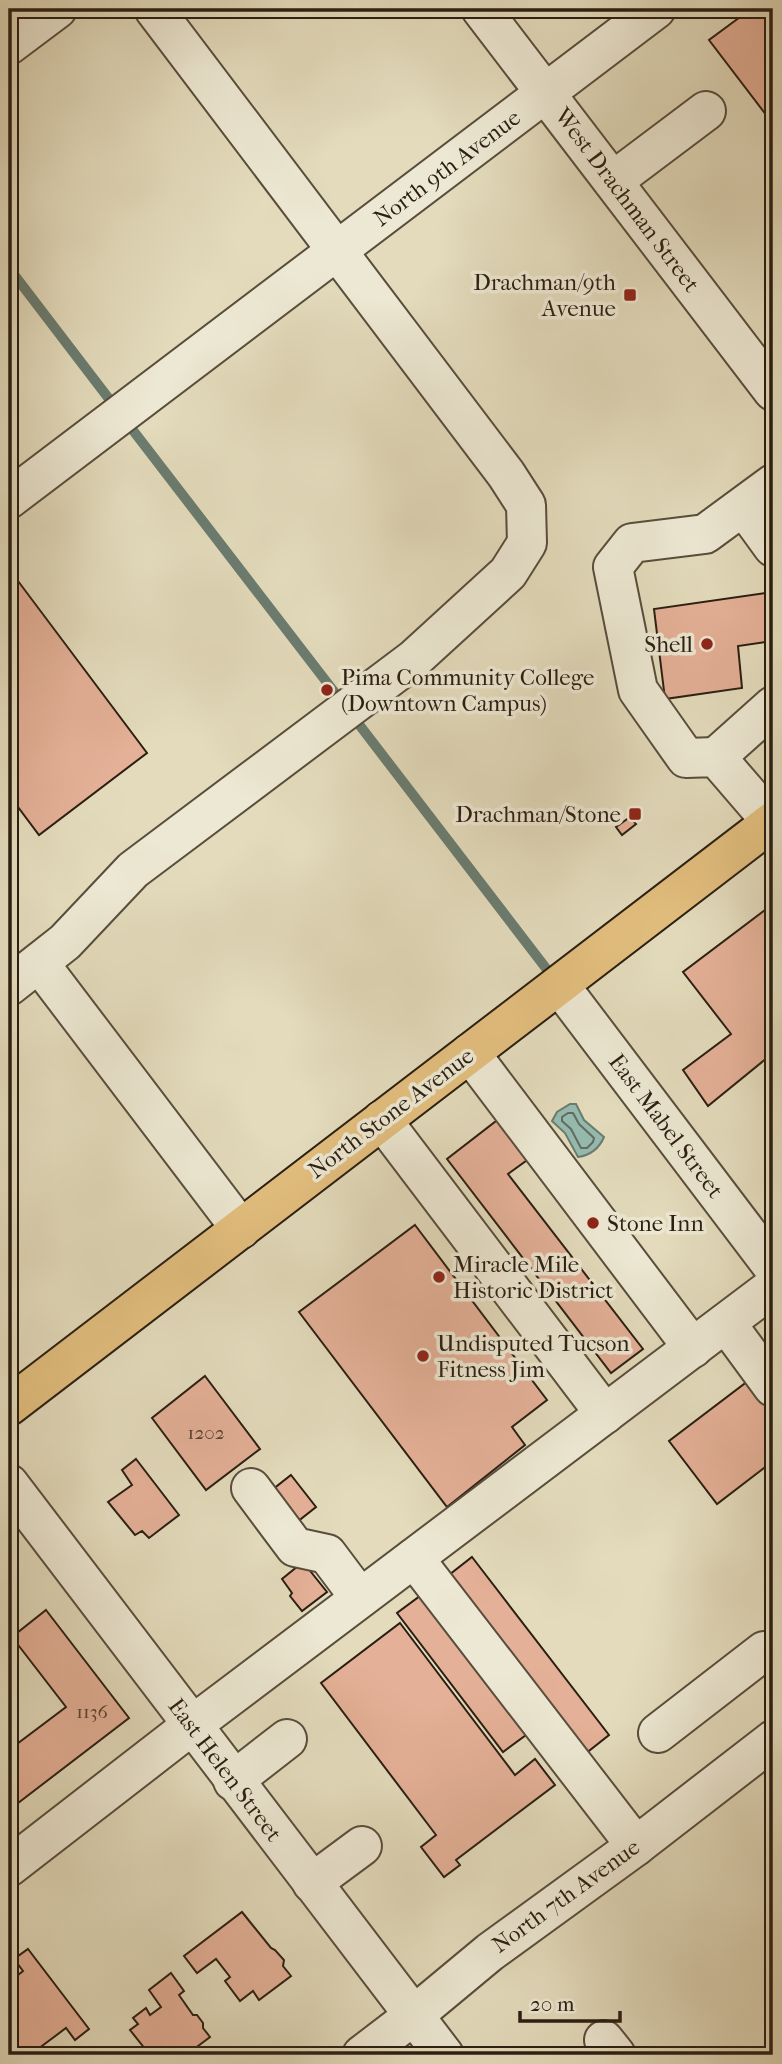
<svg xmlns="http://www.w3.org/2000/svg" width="782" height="2064" font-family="'IM FELL French Canon',serif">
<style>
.water{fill:#95bbaf;stroke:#6a7c70;stroke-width:2}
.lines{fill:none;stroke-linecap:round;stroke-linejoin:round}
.shore{stroke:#606c60;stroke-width:2}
.stream{stroke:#6a7c70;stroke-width:10}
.building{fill:#e4b097;stroke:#2a1e12;stroke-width:2}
.minor-casing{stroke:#584d3c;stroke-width:42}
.major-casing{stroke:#2a1e12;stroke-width:42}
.minor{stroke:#ede8d3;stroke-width:38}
.major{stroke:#e2be7e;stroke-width:38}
.poi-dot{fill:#8f2418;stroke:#ede8d3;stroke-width:2.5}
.labels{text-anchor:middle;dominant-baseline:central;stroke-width:7;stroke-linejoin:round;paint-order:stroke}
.number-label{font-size:19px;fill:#584233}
.street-label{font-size:23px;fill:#2a1e12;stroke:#ede8d3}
.poi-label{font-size:23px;fill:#2a1e12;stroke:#ede8d3;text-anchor:start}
</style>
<rect width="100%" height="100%" fill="#e3dbbc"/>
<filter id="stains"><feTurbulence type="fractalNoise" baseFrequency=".00286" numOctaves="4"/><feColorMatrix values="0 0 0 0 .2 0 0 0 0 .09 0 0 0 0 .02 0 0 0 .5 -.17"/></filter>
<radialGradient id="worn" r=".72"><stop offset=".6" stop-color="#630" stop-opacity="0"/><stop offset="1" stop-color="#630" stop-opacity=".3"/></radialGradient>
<!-- water -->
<path class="water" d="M 570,1104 L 576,1104 L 584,1120 L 604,1137 C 599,1149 591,1155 578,1157 L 565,1133 L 552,1121 L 557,1112 Z"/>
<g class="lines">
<!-- shore -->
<path class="shore" d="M 568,1113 L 573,1113 L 579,1124 L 594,1138 L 593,1142 L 587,1148 L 581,1148 L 571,1129 L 562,1121 L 562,1117 Z"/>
<!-- stream -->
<g class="stream">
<path d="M 9,268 L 116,408"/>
<path d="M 125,420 L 342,702"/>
<path d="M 351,714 L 555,980"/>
</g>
</g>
<!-- building -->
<g class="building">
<path d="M 751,9 L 773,9 L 773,124 L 709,40 Z"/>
<path d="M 9,569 L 147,753 L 39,835 L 9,795 Z"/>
<path d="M 773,592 L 773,641 L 738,646 L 742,688 L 665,699 L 654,609 Z"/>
<path d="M 630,817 L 636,824 L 622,835 L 616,827 Z"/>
<path d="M 773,904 L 773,1020 L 767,1024 L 773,1034 L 773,1053 L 708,1106 L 683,1070 L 731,1034 L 683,972 Z"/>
<path d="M 500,1118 L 530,1158 L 508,1174 L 643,1349 L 611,1373 L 447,1159 Z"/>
<path d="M 415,1225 L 547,1400 L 512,1427 L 525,1445 L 447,1507 L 299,1312 Z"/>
<path d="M 205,1376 L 260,1449 L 206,1490 L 152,1418 Z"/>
<path d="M 752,1378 L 773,1406 L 773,1461 L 717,1504 L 669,1441 Z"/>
<path d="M 136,1459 L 179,1515 L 149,1538 L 142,1531 L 135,1535 L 108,1502 L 132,1485 L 122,1470 Z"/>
<path d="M 291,1475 L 316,1507 L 297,1522 L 272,1490 Z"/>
<path d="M 472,1557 L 609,1735 L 585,1754 L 449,1575 Z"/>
<path d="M 303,1562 L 327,1592 L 302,1611 L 290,1596 L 292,1593 L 282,1579 Z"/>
<path d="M 420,1596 L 526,1735 L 503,1752 L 397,1613 Z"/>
<path d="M 46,1610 L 129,1718 L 9,1810 L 9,1750 L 66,1707 L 12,1637 Z"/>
<path d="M 400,1623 L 515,1775 L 535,1759 L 555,1785 L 456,1860 L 460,1865 L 444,1877 L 421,1847 L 436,1835 L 321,1683 Z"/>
<path d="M 242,1912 L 271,1948 L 275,1950 L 284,1960 L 283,1966 L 291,1976 L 259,2000 L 253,1991 L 240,2001 L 225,1981 L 230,1977 L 216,1959 L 197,1973 L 184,1956 Z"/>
<path d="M 28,1949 L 89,2029 L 75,2040 L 66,2028 L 38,2049 L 42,2055 L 20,2055 L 9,2041 L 9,1982 L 23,1971 L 14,1959 Z"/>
<path d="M 171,1973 L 184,1991 L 179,1995 L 193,2015 L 197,2015 L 203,2023 L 203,2028 L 210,2037 L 186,2055 L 150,2055 L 130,2030 L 138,2024 L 133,2018 L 146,2008 L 150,2015 L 161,2007 L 149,1990 Z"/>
</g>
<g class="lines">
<!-- minor casing -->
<g class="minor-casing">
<g id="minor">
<path d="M 481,9 L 773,391"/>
<path d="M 9,45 L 57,9"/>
<path d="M 613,181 L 706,111"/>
<path d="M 9,499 L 656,9"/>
<path d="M 744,507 L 773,547"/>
<path d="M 716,757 L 773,706"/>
<path d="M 772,822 L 716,757 L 686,758 L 638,690 L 613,567 L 632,543 L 705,534 L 773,484"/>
<path d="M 39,963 L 241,1229"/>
<path d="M 9,986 L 65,942 L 133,870 L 414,659 L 508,573 L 527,543 L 526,505 L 506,474 L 154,9"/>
<path d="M 560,986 L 773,1267"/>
<path d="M 470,1053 L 693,1348"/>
<path d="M 382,1120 L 605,1414"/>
<path d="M 726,1323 L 773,1387"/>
<path d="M 9,1484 L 444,2055"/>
<path d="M 251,1488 L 295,1547 L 327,1554 L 360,1598"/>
<path d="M 414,1558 L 636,1846"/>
<path d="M 658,1733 L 764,1651"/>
<path d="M 233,1781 L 287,1739"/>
<path d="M 9,1867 L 191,1726 L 773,1287"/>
<path d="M 312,1883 L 362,1846"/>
<path d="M 604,2040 L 616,2055"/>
<path d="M 362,2055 L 413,2016 L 490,1952 L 636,1846 L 773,1740"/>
</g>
</g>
<!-- major casing -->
<g class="major-casing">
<path id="major" d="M 9,1406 L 773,821"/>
</g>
<!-- minor -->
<use href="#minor" class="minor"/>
<!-- major -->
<use href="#major" class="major"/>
</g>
<!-- markers -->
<g class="poi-dot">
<rect x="623" y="288" width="14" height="14" rx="3.5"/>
<circle cx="707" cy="644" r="7"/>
<circle cx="327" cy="690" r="7"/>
<rect x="628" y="807" width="14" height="14" rx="3.5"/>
<circle cx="593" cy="1223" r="7"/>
<circle cx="439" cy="1277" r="7"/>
<circle cx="423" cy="1356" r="7"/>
</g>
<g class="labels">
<!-- number labels -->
<g class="number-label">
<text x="206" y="1433">1202</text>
<text x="92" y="1712">1136</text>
</g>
<!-- street labels -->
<g class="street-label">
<text transform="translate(447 168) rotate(-37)">North 9th Avenue</text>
<text transform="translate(627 200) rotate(53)">West Drachman Street</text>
<text transform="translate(391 1113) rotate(-37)">North Stone Avenue</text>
<text transform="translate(666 1126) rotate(53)">East Mabel Street</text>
<text transform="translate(225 1770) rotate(53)">East Helen Street</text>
<text transform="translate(566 1896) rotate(-36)">North 7th Avenue</text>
</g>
<!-- poi labels -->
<g class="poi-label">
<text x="616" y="282" text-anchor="end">Drachman/9th<tspan x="616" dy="26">Avenue</tspan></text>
<text x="693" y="644" text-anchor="end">Shell</text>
<text x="341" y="677">Pima Community College<tspan x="341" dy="26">(Downtown Campus)</tspan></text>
<text x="621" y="814" text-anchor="end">Drachman/Stone</text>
<text x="607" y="1223">Stone Inn</text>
<text x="453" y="1264">Miracle Mile<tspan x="453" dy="26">Historic District</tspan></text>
<text x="437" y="1343">Undisputed Tucson<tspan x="437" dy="26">Fitness Jim</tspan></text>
</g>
</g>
<!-- margin -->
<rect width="782" height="2064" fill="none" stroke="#e3dbbc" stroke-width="35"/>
<rect x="10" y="10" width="761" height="2043" fill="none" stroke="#2a1e12" stroke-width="3.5"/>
<rect x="18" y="18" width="747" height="2029" fill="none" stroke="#2a1e12" stroke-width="2"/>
<!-- scale -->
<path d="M520 2011v10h100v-10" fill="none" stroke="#2a1e12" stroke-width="3.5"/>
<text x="530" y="2011" font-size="21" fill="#2a1e12" stroke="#ede8d3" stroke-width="5" paint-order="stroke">20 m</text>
<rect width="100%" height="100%" filter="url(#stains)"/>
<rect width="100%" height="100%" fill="url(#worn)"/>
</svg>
